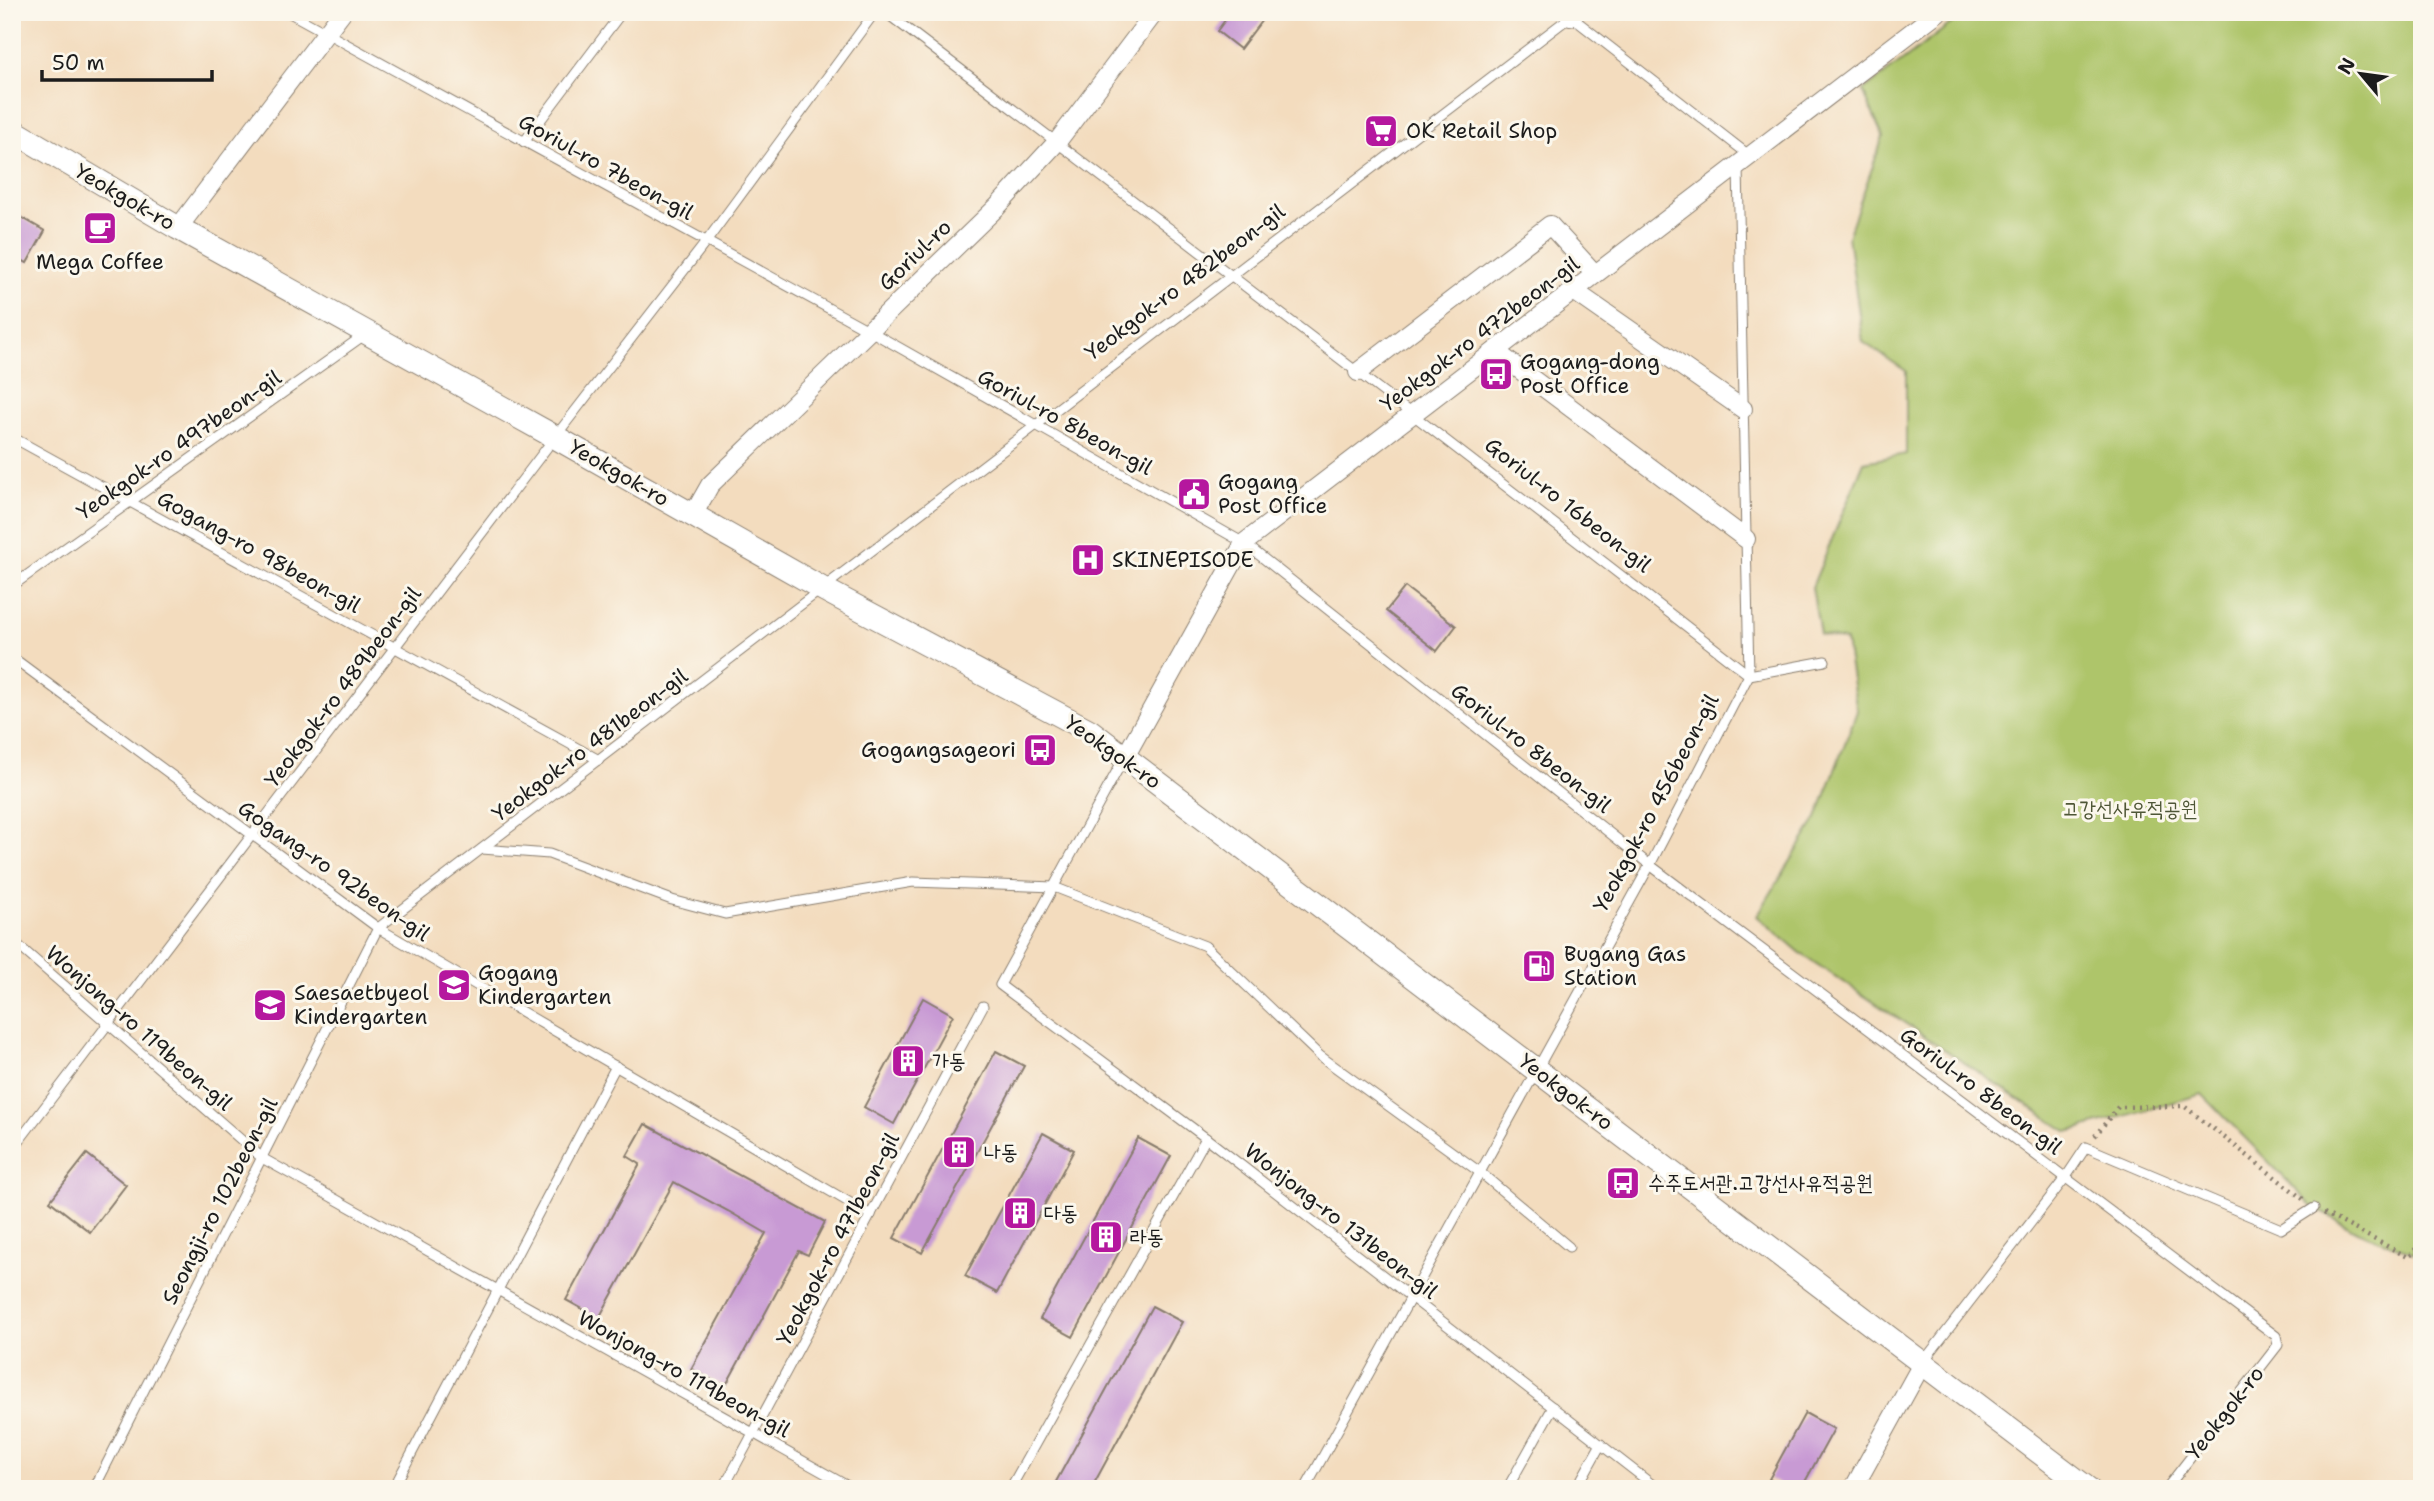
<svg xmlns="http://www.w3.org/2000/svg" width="2434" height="1501" font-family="'Shantell Sans','Poor Story',sans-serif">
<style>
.green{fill:#aec56a;stroke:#657043;stroke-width:2}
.building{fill:#c89ad4}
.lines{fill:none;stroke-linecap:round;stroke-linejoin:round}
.service-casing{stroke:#887c6d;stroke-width:11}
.minor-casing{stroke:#887c6d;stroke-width:20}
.tertiary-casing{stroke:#887c6d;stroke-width:25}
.path{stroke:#887c6d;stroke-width:4.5;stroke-dasharray:2 5;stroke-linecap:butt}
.service{stroke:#fff;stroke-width:9}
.minor{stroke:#fff;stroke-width:18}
.tertiary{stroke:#fff;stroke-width:23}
.labels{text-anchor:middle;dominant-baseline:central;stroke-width:6;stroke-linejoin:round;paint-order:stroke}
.poi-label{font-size:21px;fill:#1c1c1c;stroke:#fbf7ec;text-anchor:start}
.street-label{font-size:21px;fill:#1c1c1c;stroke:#fbf7ec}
.park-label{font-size:21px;fill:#4f5737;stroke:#fbf7ec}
</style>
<rect width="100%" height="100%" fill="#fbf7ec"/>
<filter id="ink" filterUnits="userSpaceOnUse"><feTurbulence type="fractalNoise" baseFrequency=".0143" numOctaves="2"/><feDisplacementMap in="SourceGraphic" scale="14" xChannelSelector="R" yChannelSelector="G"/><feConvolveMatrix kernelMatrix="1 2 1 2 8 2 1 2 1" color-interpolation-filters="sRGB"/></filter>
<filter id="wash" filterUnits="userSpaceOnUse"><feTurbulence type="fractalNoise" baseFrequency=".00686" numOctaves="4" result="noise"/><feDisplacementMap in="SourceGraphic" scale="28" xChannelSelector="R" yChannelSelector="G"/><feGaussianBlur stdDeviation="1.57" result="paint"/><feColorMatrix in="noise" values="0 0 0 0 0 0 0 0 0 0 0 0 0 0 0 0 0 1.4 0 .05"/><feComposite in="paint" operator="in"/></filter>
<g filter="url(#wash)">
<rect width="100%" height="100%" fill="#f3dcbe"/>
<!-- green -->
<path class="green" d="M 1966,12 L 2422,12 L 2422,1229 L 2414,1253 L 2357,1231 L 2314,1208 L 2202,1094 L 2068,1132 L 1803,955 L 1757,916 L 1817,818 L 1857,711 L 1846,641 L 1820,635 L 1812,587 L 1864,462 L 1906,454 L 1906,371 L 1863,342 L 1848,236 L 1883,137 L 1863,91 Z"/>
<g id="blocks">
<!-- building -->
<g class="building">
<path d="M 1231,12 L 1268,12 L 1240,49 L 1217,31 Z"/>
<path d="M 12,212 L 45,231 L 27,263 L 12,254 Z"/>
<path d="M 1405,587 L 1456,626 L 1437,651 L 1386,611 Z"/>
<path d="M 923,998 L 953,1015 L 894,1124 L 864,1107 Z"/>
<path d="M 996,1051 L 1024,1066 L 922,1253 L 894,1238 Z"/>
<path d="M 645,1124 L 825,1222 L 808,1255 L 799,1251 L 725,1387 L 691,1369 L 766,1233 L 728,1211 L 674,1182 L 599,1318 L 566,1300 L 640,1164 L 627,1156 Z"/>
<path d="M 1043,1133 L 1074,1150 L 997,1293 L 965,1276 Z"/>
<path d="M 1138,1138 L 1171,1156 L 1073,1337 L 1040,1319 Z"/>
<path d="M 87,1154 L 126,1185 L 90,1232 L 50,1201 Z"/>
<path d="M 1152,1306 L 1182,1322 L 1091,1489 L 1052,1489 Z"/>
<path d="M 1805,1413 L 1834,1429 L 1801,1489 L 1787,1489 L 1769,1479 Z"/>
</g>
</g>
</g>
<g filter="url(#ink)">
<use href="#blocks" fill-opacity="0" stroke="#887c6d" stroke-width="2"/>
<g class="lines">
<!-- service casing -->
<g class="service-casing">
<g id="service">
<path d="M 288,12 L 870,331 L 1244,543 L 1650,865 L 2276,1336 L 2278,1345 L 2166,1489"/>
<path d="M 885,12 C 1175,232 1463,452 1749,675 L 1825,661"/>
<path d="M 1569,15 L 1750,156"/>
<path d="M 524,142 L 622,12"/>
<path d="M 12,437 L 599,760"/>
<path d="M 12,586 L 367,333"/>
<path d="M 12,657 L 378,928 L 871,1215"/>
<path d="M 1124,758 L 1000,985 L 1206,1138 L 1658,1489"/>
<path d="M 482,849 L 549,854 L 672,900 L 725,914 L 913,882 L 1054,887 L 1205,946 L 1320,1056 L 1481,1173 L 1569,1247"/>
<path d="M 12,940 L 262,1158 L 853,1489"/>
<path d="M 12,1150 L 555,437 L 706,242 L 875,12"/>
<path d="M 1923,1362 L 2066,1177 L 2086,1147 L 2281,1229 L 2314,1208"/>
<path d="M 94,1489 L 378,928 L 1570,17"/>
<path d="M 393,1489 L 616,1066"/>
<path d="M 723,1489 L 983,1006"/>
<path d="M 1010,1489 L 1206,1138"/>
<path d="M 1305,1489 L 1650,865 L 1749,675 L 1738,167"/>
<path d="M 1507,1489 L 1553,1407"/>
<path d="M 1576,1489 L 1601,1444"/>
</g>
</g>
<!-- minor casing -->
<g class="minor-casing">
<g id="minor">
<path d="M 1570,17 L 1576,12"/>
<path d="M 178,228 L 342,12"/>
<path d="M 1574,291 L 1743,409"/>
<path d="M 1495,351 L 1746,539"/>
<path d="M 1358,372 L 1550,225 L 1595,274"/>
<path d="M 693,515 L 710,485 L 997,207 L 1057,142 L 1155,12"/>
<path d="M 1125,757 L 1244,543 L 1938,12"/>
<path d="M 1853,1489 L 1923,1362"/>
</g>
</g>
<!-- tertiary casing -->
<g class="tertiary-casing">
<path id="tertiary" d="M 12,130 L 178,228 L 555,437 L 823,589 L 1090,731 L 2088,1489"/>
</g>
<!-- path -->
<g class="path">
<path d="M 2095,1136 L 2118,1107 L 2184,1106 L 2303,1199"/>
<path d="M 2324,1213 L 2408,1257 L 2414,1253 L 2422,1229"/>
</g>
<!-- service -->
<use href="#service" class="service"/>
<!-- minor -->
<use href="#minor" class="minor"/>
<!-- tertiary -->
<use href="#tertiary" class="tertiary"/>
</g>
</g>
<!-- icons -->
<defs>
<g id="supermarket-square" transform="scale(1.75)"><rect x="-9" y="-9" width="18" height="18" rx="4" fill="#b5179e" stroke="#fbf7ec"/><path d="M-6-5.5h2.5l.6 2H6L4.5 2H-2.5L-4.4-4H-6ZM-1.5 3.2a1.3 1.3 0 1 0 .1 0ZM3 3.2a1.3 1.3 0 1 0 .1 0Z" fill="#fff"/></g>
<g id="cafe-square" transform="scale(1.75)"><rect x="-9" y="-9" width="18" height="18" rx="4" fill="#b5179e" stroke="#fbf7ec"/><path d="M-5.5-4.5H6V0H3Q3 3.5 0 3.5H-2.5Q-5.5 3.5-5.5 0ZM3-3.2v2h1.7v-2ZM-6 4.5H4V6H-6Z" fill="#fff"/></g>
<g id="bus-square" transform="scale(1.75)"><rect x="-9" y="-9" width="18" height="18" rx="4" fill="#b5179e" stroke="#fbf7ec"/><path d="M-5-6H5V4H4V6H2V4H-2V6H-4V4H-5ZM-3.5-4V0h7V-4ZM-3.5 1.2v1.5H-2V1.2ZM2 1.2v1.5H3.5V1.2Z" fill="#fff"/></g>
<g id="civic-square" transform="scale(1.75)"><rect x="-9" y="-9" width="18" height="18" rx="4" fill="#b5179e" stroke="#fbf7ec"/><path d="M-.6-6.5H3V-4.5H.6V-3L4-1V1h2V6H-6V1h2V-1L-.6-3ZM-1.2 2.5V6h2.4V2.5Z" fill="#fff"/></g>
<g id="hospital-square" transform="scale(1.75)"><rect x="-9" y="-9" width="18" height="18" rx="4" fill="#b5179e" stroke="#fbf7ec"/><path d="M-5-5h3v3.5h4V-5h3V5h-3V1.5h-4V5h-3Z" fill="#fff"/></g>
<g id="fuel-square" transform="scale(1.75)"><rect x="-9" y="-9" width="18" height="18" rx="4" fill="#b5179e" stroke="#fbf7ec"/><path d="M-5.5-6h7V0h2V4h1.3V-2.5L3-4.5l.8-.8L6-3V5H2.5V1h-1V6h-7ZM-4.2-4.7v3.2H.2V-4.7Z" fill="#fff"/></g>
<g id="school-square" transform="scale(1.75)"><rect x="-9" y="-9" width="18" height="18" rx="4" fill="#b5179e" stroke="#fbf7ec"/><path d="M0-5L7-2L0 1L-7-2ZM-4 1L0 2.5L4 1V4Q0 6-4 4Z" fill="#fff"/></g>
<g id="building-square" transform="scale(1.75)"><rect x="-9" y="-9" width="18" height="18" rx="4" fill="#b5179e" stroke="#fbf7ec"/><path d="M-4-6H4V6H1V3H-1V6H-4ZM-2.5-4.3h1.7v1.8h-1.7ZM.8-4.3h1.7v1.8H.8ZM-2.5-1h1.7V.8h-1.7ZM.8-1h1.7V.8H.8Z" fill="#fff"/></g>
</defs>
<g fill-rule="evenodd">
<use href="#supermarket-square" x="1381" y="131"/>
<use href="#cafe-square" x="100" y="228"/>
<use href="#bus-square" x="1496" y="374"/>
<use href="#civic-square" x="1194" y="494"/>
<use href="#hospital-square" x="1088" y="560"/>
<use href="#bus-square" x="1040" y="750"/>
<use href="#fuel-square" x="1539" y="966"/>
<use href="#school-square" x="454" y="985"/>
<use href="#school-square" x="270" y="1005"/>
<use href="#building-square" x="908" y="1061"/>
<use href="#building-square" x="959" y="1152"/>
<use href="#bus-square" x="1623" y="1183"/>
<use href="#building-square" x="1020" y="1213"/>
<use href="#building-square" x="1106" y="1237"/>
</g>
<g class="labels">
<!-- poi labels -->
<g class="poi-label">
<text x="1406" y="131">OK Retail Shop</text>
<text x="100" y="262" text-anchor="middle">Mega Coffee</text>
<text x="1520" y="362">Gogang-dong<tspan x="1520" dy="24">Post Office</tspan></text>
<text x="1218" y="482">Gogang<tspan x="1218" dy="24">Post Office</tspan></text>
<text x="1112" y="560">SKINEPISODE</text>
<text x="1016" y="750" text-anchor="end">Gogangsageori</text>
<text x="1564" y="954">Bugang Gas<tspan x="1564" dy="24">Station</tspan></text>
<text x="478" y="973">Gogang<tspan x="478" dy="24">Kindergarten</tspan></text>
<text x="294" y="993">Saesaetbyeol<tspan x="294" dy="24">Kindergarten</tspan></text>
<text x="932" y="1061">가동</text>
<text x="984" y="1152">나동</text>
<text x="1648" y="1183">수주도서관.고강선사유적공원</text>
<text x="1044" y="1213">다동</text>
<text x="1130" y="1237">라동</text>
</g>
<!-- street labels -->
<g class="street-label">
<text transform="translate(606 167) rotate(29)">Goriul-ro 7beon-gil</text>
<text transform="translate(125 197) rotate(30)">Yeokgok-ro</text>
<text transform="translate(915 255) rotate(-44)">Goriul-ro</text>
<text transform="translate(1185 282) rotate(-37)">Yeokgok-ro 482beon-gil</text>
<text transform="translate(1480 334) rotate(-37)">Yeokgok-ro 472beon-gil</text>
<text transform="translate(1065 422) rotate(29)">Goriul-ro 8beon-gil</text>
<text transform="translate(179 445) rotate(-35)">Yeokgok-ro 497beon-gil</text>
<text transform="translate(619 473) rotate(30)">Yeokgok-ro</text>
<text transform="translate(1568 505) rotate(38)">Goriul-ro 16beon-gil</text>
<text transform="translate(259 552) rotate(29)">Gogang-ro 98beon-gil</text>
<text transform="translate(343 687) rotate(-53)">Yeokgok-ro 489beon-gil</text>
<text transform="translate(590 745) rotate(-37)">Yeokgok-ro 481beon-gil</text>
<text transform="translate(1531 748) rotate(38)">Goriul-ro 8beon-gil</text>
<text transform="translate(1113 752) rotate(35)">Yeokgok-ro</text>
<text transform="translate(1656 803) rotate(-62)">Yeokgok-ro 456beon-gil</text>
<text transform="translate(334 871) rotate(35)">Gogang-ro 92beon-gil</text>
<text transform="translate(139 1028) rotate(41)">Wonjong-ro 119beon-gil</text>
<text transform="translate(1981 1091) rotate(37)">Goriul-ro 8beon-gil</text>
<text transform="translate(1566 1092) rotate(37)">Yeokgok-ro</text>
<text transform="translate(220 1201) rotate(-63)">Seongji-ro 102beon-gil</text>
<text transform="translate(1341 1221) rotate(38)">Wonjong-ro 131beon-gil</text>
<text transform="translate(838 1239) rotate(-62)">Yeokgok-ro 471beon-gil</text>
<text transform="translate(684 1374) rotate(29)">Wonjong-ro 119beon-gil</text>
<text transform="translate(2225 1413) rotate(-52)">Yeokgok-ro</text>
</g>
<!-- park labels -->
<g class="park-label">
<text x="2130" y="809">고강선사유적공원</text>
</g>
</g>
<!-- margin -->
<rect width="2434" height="1501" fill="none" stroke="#fbf7ec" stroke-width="42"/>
<!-- north arrow -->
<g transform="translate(2361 74) rotate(299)" stroke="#fbf7ec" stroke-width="5" paint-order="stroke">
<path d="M0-5L12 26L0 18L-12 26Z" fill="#1c1c1c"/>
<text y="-10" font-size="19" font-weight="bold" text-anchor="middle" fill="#1c1c1c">N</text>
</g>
<!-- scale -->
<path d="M42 70v10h170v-10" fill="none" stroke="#1c1c1c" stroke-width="3.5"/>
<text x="52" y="70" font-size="21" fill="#1c1c1c" stroke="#fbf7ec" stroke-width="5" paint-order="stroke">50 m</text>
</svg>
